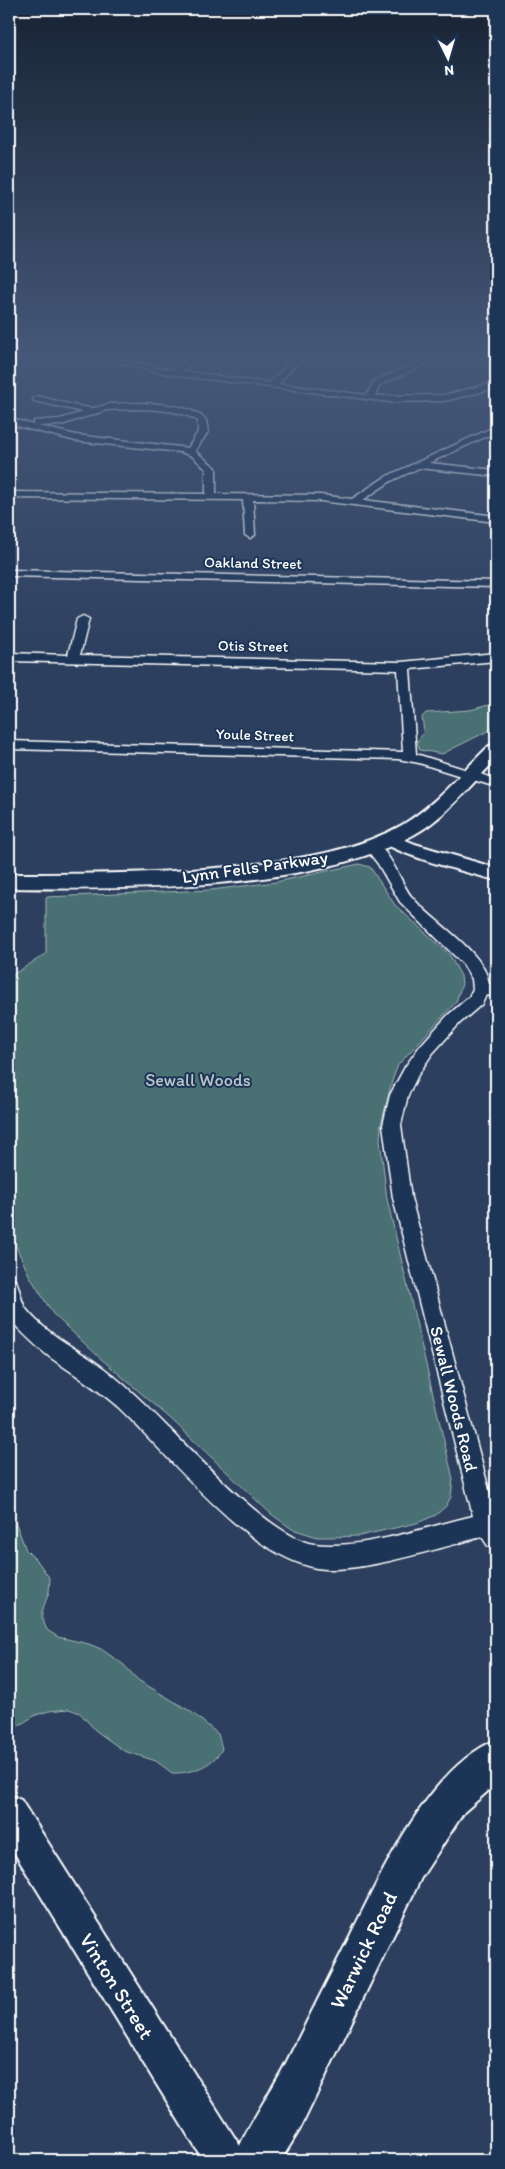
<svg xmlns="http://www.w3.org/2000/svg" width="505" height="2169" font-family="Itim,sans-serif">
<style>
.green{fill:#4a6f72;stroke:#a4b7b8}
.lines{fill:none;stroke-linecap:round;stroke-linejoin:round}
.minor-casing{stroke:#fff;stroke-width:3}
.tertiary-casing{stroke:#fff;stroke-width:4}
.secondary-casing{stroke:#fff;stroke-width:4}
.minor{fill:#1d3557;fill-rule:evenodd}
.tertiary{fill:#1d3557;fill-rule:evenodd}
.secondary{fill:#1d3557;fill-rule:evenodd}
.labels{text-anchor:middle;dominant-baseline:central;stroke-width:4;stroke-linejoin:round;paint-order:stroke}
.far-street-label{font-size:15px;fill:#fff;stroke:#1d3557}
.street-label{font-size:18px;fill:#fff;stroke:#1d3557}
.park-label{font-size:18px;fill:#b7c5c7;stroke:#1d3557}
.near-street-label{font-size:21px;fill:#fff;stroke:#1d3557}
</style>
<rect width="100%" height="100%" fill="#2c3f5e"/>
<filter id="ink" filterUnits="userSpaceOnUse"><feTurbulence type="fractalNoise" baseFrequency=".02" numOctaves="2"/><feDisplacementMap in="SourceGraphic" scale="10" xChannelSelector="R" yChannelSelector="G"/><feConvolveMatrix kernelMatrix="1 2 1 2 8 2 1 2 1" color-interpolation-filters="sRGB"/></filter>
<g filter="url(#ink)">
<!-- green -->
<g class="green">
<path d="M 496,703 L 496,727 L 442,754 L 420,750 L 417,742 L 424,732 L 422,717 L 426,713 L 470,710 Z"/>
<path d="M 359,864 L 370,867 L 395,905 L 449,954 L 461,976 L 462,984 L 456,1002 L 398,1065 L 392,1081 L 381,1125 L 380,1140 L 387,1199 L 453,1479 L 451,1497 L 446,1506 L 436,1515 L 417,1523 L 359,1536 L 330,1537 L 317,1537 L 292,1529 L 271,1514 L 170,1418 L 99,1357 L 53,1314 L 29,1275 L 9,1231 L 9,977 L 46,954 L 46,897 L 211,890 L 276,882 Z"/>
<path d="M 9,1518 L 15,1521 L 26,1550 L 39,1563 L 50,1579 L 49,1592 L 42,1611 L 42,1618 L 47,1630 L 58,1637 L 89,1644 L 101,1649 L 124,1665 L 138,1680 L 190,1711 L 218,1734 L 222,1749 C 213,1766 190,1774 172,1773 L 156,1761 L 124,1751 L 95,1730 L 80,1713 L 69,1709 L 49,1711 L 36,1715 L 18,1726 L 9,1728 Z"/>
</g>
<g class="lines">
<!-- minor casing -->
<g class="minor-casing">
<g id="minor">
<path d="M 95,358 L 110,358 L 172,370 L 191,358 L 200,358 L 181,371 L 269,383 L 294,358 L 302,358 L 278,384 L 367,395 L 374,381 L 419,362 L 423,364 L 422,366 L 380,385 L 375,396 L 445,395 L 496,382 L 496,388 L 445,401 L 390,402 L 173,375 Z"/>
<path d="M 37,396 C 54,400 73,406 90,408 C 96,409 103,405 109,404 C 135,403 187,400 206,420 L 208,432 L 195,451 L 216,468 L 216,494 L 320,495 L 352,499 L 385,477 L 496,426 L 496,432 L 429,463 L 496,470 L 496,476 L 419,468 L 391,481 L 363,500 L 496,516 L 496,522 L 320,501 L 253,500 L 255,535 L 250,538 L 245,535 L 243,500 L 9,498 L 9,492 L 206,494 L 206,469 L 192,456 L 180,452 L 76,441 L 9,424 L 9,418 L 34,425 L 34,421 L 60,419 L 83,412 L 34,401 L 33,399 ZM 134,409 C 156,410 178,409 198,421 L 198,432 L 188,448 L 76,435 L 38,426 L 61,425 L 107,410 Z"/>
<path d="M 9,570 L 496,581 L 496,587 L 9,576 Z"/>
<path d="M 83,616 L 89,619 L 80,655 L 401,662 L 496,653 L 496,661 L 410,669 L 416,754 L 496,779 L 496,787 L 419,763 L 398,759 L 9,749 L 9,741 L 403,752 L 398,670 L 9,661 L 9,653 L 68,655 L 77,619 Z"/>
<path d="M 371,842 C 389,846 400,882 411,896 C 431,921 485,951 489,984 L 496,985 L 496,997 L 486,995 L 482,1004 L 460,1023 L 432,1054 L 418,1075 L 408,1095 L 401,1125 L 411,1198 L 496,1516 L 496,1550 L 488,1546 L 482,1537 C 440,1547 352,1577 312,1567 C 243,1551 169,1455 118,1407 C 96,1388 74,1374 51,1358 C 36,1347 22,1332 9,1319 L 9,1278 L 16,1281 C 20,1289 21,1302 26,1309 C 44,1332 72,1346 95,1362 C 108,1371 121,1382 133,1393 C 171,1427 267,1538 314,1544 C 362,1550 426,1527 473,1516 L 393,1198 L 383,1125 L 390,1095 L 405,1067 L 420,1046 L 448,1015 L 469,997 L 473,989 L 472,979 L 463,964 L 400,902 L 378,864 L 364,846 Z"/>
</g>
</g>
<!-- tertiary casing -->
<g class="tertiary-casing">
<g id="tertiary">
<path d="M 389,833 L 415,844 L 496,868 L 496,880 C 476,875 389,853 380,839 L 382,835 Z"/>
<path d="M 9,1795 L 21,1800 L 240,2146 L 246,2160 L 203,2160 L 9,1844 Z"/>
</g>
</g>
<!-- secondary casing -->
<g class="secondary-casing">
<g id="secondary">
<path d="M 496,744 L 496,760 C 470,785 447,816 415,834 C 316,891 123,890 9,888 L 9,874 C 91,874 174,874 256,864 C 305,858 358,850 402,825 C 436,805 461,773 489,746 Z"/>
<path d="M 496,1740 L 496,1784 L 464,1812 L 421,1878 L 300,2129 L 281,2160 L 234,2160 C 245,2129 270,2094 286,2063 C 307,2021 328,1980 349,1938 C 381,1875 428,1768 496,1740 Z"/>
</g>
</g>
<!-- minor -->
<use href="#minor" class="minor"/>
<!-- tertiary -->
<use href="#tertiary" class="tertiary"/>
<!-- secondary -->
<use href="#secondary" class="secondary"/>
</g>
</g>
<!-- sky -->
<linearGradient id="sky" x2="0" y2="1"><stop stop-color="#182334"/><stop offset="0.54" stop-color="#455879"/><stop offset="1" stop-color="#455879" stop-opacity="0"/></linearGradient>
<rect width="505" height="662" fill="url(#sky)"/>
<g class="labels">
<!-- far-street labels -->
<g class="far-street-label">
<text transform="translate(253 563) rotate(1)">Oakland Street</text>
<text transform="translate(253 646) rotate(1)">Otis Street</text>
<text transform="translate(255 735) rotate(2)">Youle Street</text>
</g>
<!-- street labels -->
<g class="street-label">
<text transform="translate(255 867) rotate(-8)">Lynn Fells Parkway</text>
<text transform="translate(454 1399) rotate(76)">Sewall Woods Road</text>
</g>
<!-- park labels -->
<g class="park-label">
<text x="198" y="1080">Sewall Woods</text>
</g>
<!-- near-street labels -->
<g class="near-street-label">
<text transform="translate(363 1950) rotate(-64)">Warwick Road</text>
<text transform="translate(117 1986) rotate(58)">Vinton Street</text>
</g>
</g>
<!-- margin -->
<rect width="505" height="2169" fill="none" stroke="#1d3557" stroke-width="30"/>
<rect x="15" y="15" width="475" height="2139" fill="none" stroke="#fff" stroke-width="2" filter="url(#ink)"/>
<!-- north arrow -->
<g transform="translate(448 58) rotate(175)" stroke="#1d3557" stroke-width="4" paint-order="stroke">
<path d="M0-4L9 19L0 12L-9 19Z" fill="#ffffff"/>
<text y="-8" font-size="14" font-weight="bold" text-anchor="middle" fill="#ffffff">N</text>
</g>
</svg>
